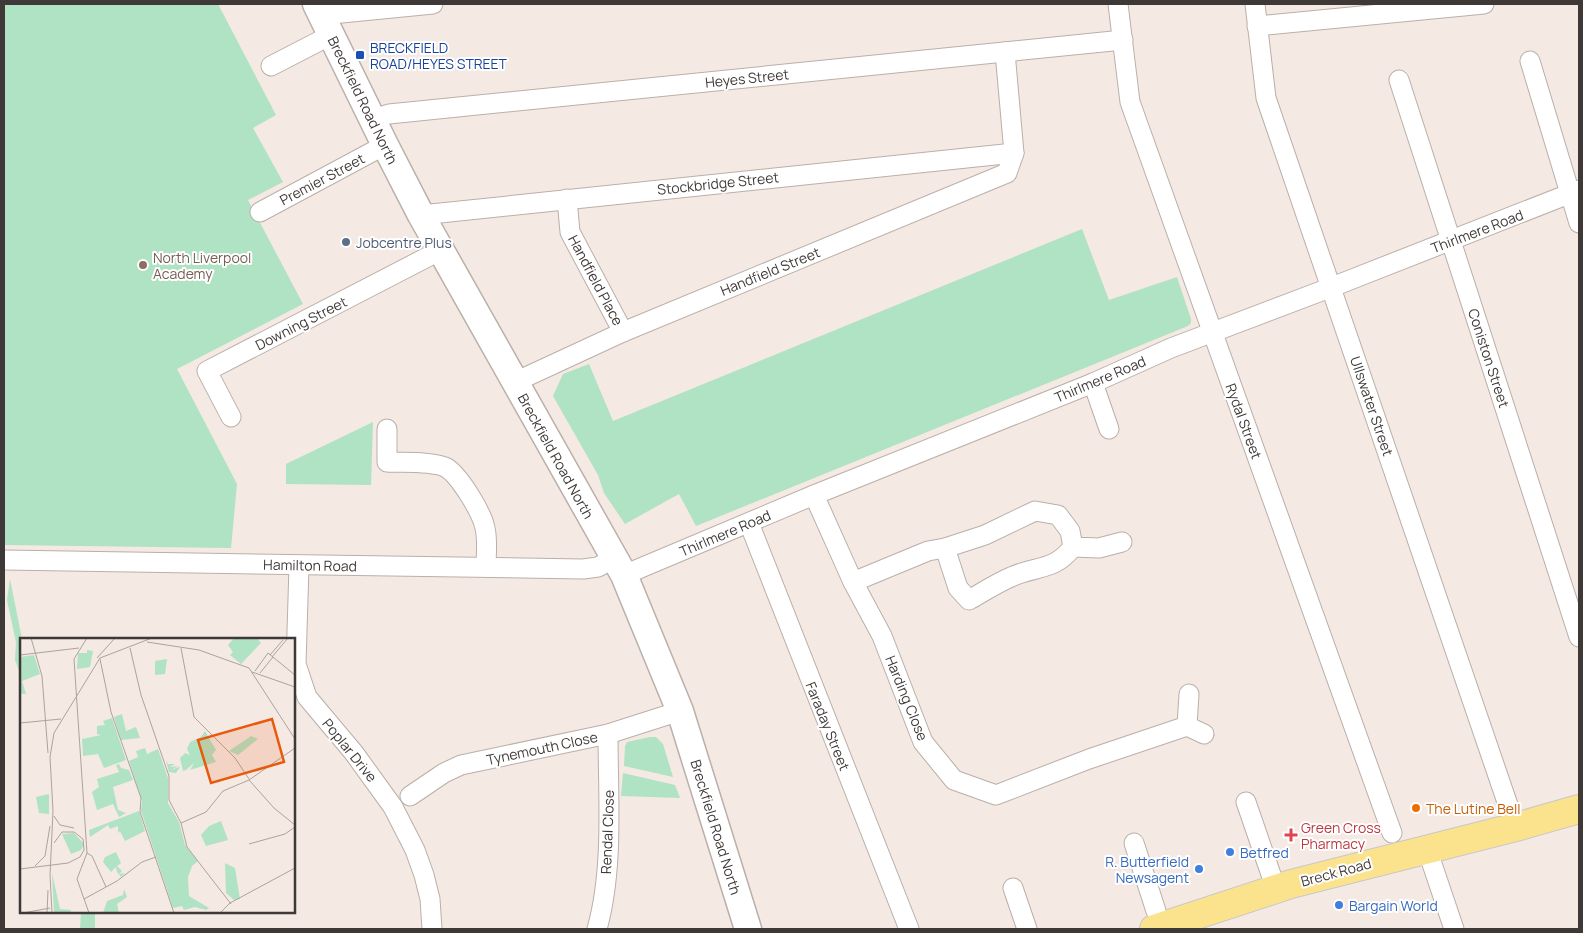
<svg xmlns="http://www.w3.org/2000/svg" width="1583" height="933" font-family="Manrope,sans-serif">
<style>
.green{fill:#b0e2c4}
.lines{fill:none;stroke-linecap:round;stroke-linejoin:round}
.street-casing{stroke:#baafa9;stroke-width:21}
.secondary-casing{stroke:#baafa9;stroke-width:29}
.primary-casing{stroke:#c9c8c7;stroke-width:30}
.street{stroke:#fff;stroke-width:19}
.secondary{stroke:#fff;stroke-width:26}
.primary{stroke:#fbe38e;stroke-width:28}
.transit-dot{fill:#1a4fb4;stroke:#fff;stroke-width:2}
.service-dot{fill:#5c6f8a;stroke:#fff;stroke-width:2}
.education-dot{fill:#8d6e63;stroke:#fff;stroke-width:2}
.food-dot{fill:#e8710a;stroke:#fff;stroke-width:2}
.health-dot{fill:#e0444e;stroke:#fff;stroke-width:2}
.shop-dot{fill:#3f7fe0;stroke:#fff;stroke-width:2}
.labels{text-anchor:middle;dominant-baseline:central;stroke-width:4;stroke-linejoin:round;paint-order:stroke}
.transit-label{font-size:14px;fill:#164399;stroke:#fff;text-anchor:start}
.street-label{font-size:14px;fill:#3e3937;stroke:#fff}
.service-label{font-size:14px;fill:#4e5e75;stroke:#fff;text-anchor:start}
.education-label{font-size:14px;fill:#785e54;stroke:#fff;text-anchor:start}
.food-label{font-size:14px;fill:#c56008;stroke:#fff;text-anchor:start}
.health-label{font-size:14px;fill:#be3a42;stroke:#fff;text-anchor:start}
.shop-label{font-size:14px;fill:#366cbe;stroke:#fff;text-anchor:start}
.inset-road{fill:none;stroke:#aca39e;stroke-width:1}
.view{fill:#e8590c;fill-opacity:0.15;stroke:#e8590c;stroke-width:2.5}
.inset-edge{fill:none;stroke:#3e3937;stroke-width:2.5}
</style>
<rect width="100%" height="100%" fill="#f5e9e3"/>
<!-- green -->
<g class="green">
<path d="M 4,4 L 218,4 L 276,115 L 253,128 L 283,182 L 248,200 L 303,304 L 177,369 L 237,484 L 231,548 L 4,545 Z"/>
<path d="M 1082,229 L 1109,300 L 1177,277 L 1191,319 L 1191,323 L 1188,326 L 696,526 L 679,494 L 625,524 L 604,493 L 598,475 L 553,396 L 563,374 L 589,364 L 613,421 Z"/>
<path d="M 373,422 L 371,485 L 286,484 L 286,464 Z"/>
<path d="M 10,579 L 22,639 L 21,676 L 15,660 L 16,642 L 7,600 Z"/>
<path d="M 650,737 L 656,737 L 663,744 L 673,777 L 624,766 L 625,746 L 627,742 Z"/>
<path d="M 623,773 L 675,785 L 680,798 L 621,796 Z"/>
<path d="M 81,912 L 95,912 L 95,929 L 80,929 Z"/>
</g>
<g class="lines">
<!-- street casing -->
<g class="street-casing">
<g id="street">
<path d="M 1118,4 L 1130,102 L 1392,833"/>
<path d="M 1255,4 L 1266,98 L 1508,805"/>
<path d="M 321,15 L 433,4"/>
<path d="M 1257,26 L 1484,4"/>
<path d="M 1530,61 L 1579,223"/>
<path d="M 271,66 L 331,35"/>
<path d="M 1399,80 L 1579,637"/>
<path d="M 372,119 L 389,114 L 1123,40"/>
<path d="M 567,199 L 570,232 L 623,332"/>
<path d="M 260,212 L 385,145"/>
<path d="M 421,215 L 1014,153"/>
<path d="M 515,382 L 623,332 L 1007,173 L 1014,153 L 1005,52"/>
<path d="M 1093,383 L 1109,429"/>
<path d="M 231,417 L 207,371 L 441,250"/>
<path d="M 387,429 L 387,462 C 403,463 430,461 445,467 C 459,474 482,513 485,528 C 488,541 486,555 486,567"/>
<path d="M 814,495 L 853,582 L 882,636 L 923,742 L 954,780 L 996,795 L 1089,759 L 1187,726"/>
<path d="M 749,523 L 909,929"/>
<path d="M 945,548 L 958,588 L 969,600 C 983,592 997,583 1011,577 C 1037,565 1053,572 1073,547"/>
<path d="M 4,560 L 583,569 L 598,567 L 614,558"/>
<path d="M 299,566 L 296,664 L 307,697 L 354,753 L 393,807 L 415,850 L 424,875 L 430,899 L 432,929"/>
<path d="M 624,575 L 814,495 L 1093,383 L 1171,348 L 1332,287 L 1579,190"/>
<path d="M 853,582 L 928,551 L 945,548 L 985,535 L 1035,511 L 1058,515 L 1070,531 L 1073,547 L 1099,548 L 1122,542"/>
<path d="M 1189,694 L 1187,726 L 1204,734"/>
<path d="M 410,796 L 444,773 L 461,765 L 608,734 L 680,711"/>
<path d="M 1246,802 L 1276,889"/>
<path d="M 1134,843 L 1156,911"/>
<path d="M 1427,849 L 1454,929"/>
<path d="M 1013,888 L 1027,929"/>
<path d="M 597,929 C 614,869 608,796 608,734"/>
</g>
</g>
<!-- secondary casing -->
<g class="secondary-casing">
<path id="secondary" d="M 316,4 L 385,145 L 421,215 L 624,575 L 680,711 L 748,929"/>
</g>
<!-- primary casing -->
<g class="primary-casing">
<path id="primary" d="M 1154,929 L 1291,884 L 1516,827 L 1579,809"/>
</g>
<!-- street -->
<use href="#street" class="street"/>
<!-- secondary -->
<use href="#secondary" class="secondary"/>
<!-- primary -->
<use href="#primary" class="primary"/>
</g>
<!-- markers -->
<rect class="transit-dot" x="355" y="50" width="10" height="10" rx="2.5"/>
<circle class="service-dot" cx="346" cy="242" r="5"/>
<circle class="education-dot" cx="143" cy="265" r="5"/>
<circle class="food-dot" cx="1416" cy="808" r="5"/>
<path class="health-dot" d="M1288.5 827.5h5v5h5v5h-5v5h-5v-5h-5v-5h5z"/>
<g class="shop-dot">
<circle cx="1230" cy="852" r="5"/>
<circle cx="1199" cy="869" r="5"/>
<circle cx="1339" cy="905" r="5"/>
</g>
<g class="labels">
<!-- transit labels -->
<g class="transit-label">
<text x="370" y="47">BRECKFIELD<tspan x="370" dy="16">ROAD/HEYES STREET</tspan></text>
</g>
<!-- street labels -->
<g class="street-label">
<text transform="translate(747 78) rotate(-6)">Heyes Street</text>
<text transform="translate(363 100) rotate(64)">Breckfield Road North</text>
<text transform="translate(322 179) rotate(-28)">Premier Street</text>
<text transform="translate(718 183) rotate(-6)">Stockbridge Street</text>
<text transform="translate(1477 231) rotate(-21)">Thirlmere Road</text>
<text transform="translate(770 271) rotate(-22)">Handfield Street</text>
<text transform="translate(596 280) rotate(62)">Handfield Place</text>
<text transform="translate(301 323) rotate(-27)">Downing Street</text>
<text transform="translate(1489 358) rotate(72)">Coniston Street</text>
<text transform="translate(1100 379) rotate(-23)">Thirlmere Road</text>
<text transform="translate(1372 406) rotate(71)">Ullswater Street</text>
<text transform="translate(1244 421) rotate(70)">Rydal Street</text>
<text transform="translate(556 456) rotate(61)">Breckfield Road North</text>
<text transform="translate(725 533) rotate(-23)">Thirlmere Road</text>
<text transform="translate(310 565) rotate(1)">Hamilton Road</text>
<text transform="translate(907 698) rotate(68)">Harding Close</text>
<text transform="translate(828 726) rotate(68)">Faraday Street</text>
<text transform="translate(542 748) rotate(-12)">Tynemouth Close</text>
<text transform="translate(350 750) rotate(51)">Poplar Drive</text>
<text transform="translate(716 827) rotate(73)">Breckfield Road North</text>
<text transform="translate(607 832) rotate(-88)">Rendal Close</text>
<text transform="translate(1336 872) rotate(-15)">Breck Road</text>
</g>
<!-- service labels -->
<g class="service-label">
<text x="356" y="242">Jobcentre Plus</text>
</g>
<!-- education labels -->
<g class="education-label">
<text x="153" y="257">North Liverpool<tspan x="153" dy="16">Academy</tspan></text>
</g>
<!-- food labels -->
<g class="food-label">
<text x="1426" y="808">The Lutine Bell</text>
</g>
<!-- health labels -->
<g class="health-label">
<text x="1301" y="827">Green Cross<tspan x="1301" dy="16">Pharmacy</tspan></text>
</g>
<!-- shop labels -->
<g class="shop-label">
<text x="1240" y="852">Betfred</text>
<text x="1189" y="861" text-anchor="end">R. Butterfield<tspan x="1189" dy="16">Newsagent</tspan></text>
<text x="1349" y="905">Bargain World</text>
</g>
</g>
<!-- overview -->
<g transform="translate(20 638)">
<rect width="275" height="275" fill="#f5e9e3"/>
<path d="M 214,0 L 237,0 L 241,5 L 221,26 L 210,17 L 213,14 L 208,7 ZM 67,12 L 73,13 L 70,29 L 57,31 L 58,15 L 67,15 ZM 14,17 L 20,36 L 2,43 L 6,56 L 0,56 L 0,19 ZM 147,21 L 145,36 L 135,37 L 135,23 ZM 102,76 L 106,93 L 116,89 L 120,100 L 101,102 L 94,79 ZM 92,80 L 106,122 L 84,130 L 78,116 L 63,118 L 62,101 L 81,97 L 77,96 L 77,88 L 85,87 L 83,83 ZM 185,93 L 196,112 L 192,117 L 196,124 L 170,132 L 174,125 L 166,132 L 156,135 L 149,134 L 146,122 L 148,126 L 155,126 L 150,129 L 159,128 L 150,132 L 160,129 L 156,135 L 163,133 L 160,120 L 165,115 L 170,117 L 167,111 L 170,104 L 181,99 ZM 231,98 L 238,101 L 218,117 L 209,113 ZM 125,110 L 127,116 L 138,111 L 148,140 L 148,165 L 159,184 L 165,207 L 178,223 L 172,228 L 168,239 L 169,258 L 189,270 L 186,272 L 175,269 L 164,272 L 162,268 L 153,270 L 121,173 L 122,163 L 109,123 L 118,119 L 116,113 ZM 99,126 L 101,130 L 109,132 L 113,142 L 93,149 L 98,172 L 106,175 L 99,179 L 93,166 L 77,172 L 72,154 L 79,149 L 77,141 L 99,134 L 96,127 ZM 29,156 L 29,176 L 19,175 L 16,159 ZM 119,173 L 125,193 L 105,203 L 100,193 L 98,195 L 98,188 L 90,191 L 88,187 L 70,199 L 69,192 ZM 201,183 L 208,202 L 186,208 L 181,197 L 189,188 ZM 54,195 L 64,206 L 61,212 L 51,216 L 42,196 ZM 96,214 L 101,225 L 97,228 L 102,233 L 99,236 L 105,235 L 101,239 L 97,234 L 96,229 L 91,234 L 83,224 L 85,219 ZM 205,225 L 215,230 L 220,261 L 214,262 L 206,255 ZM 32,235 L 40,271 L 51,272 L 50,275 L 34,275 ZM 104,251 L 107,259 L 97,266 L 99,275 L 83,275 L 87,263 L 103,257 Z" fill="#b0e2c4"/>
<path class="inset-road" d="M 11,0 L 22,38 L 28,115M 67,0 L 54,21 L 67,215 L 72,218 L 86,249M 127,4 L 179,12 L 229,30 L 275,101M 110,10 L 121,57 L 149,138 L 149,162 L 161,185 L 167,209 L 211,266M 161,10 L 174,79 L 215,120 L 229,141M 248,15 L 275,37M 0,17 L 59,10M 250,17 L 263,2M 252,19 L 268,0M 77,20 L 95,0M 80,21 L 91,74 L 121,160 L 120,174 L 154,275M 235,33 L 248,15M 232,34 L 275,49M 240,35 L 253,19M 0,85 L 41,81M 229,142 L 254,170 L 275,187M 34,178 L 40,187 L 54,190M 161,185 L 186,174 L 203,153 L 229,142 L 275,110M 229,206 L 265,196 L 275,189M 67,215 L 57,241 L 69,275M 15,228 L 25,218 L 30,188M 0,231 L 48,225 L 60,219 L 64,212 L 63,201 L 54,194 L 42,194 L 34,205M 64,261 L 97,243 L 122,224 L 136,219M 3,275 L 30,270M 27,275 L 28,252M 32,275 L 30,237 L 33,173 L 30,119 L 34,95 L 80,20 L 132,0M 200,275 L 210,265 L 275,230"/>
<path class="view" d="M 252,81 L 264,124 L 191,145 L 178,102 Z"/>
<rect width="275" height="275" class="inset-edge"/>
</g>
<!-- border -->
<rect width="1583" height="933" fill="none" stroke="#3e3937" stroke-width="10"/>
</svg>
